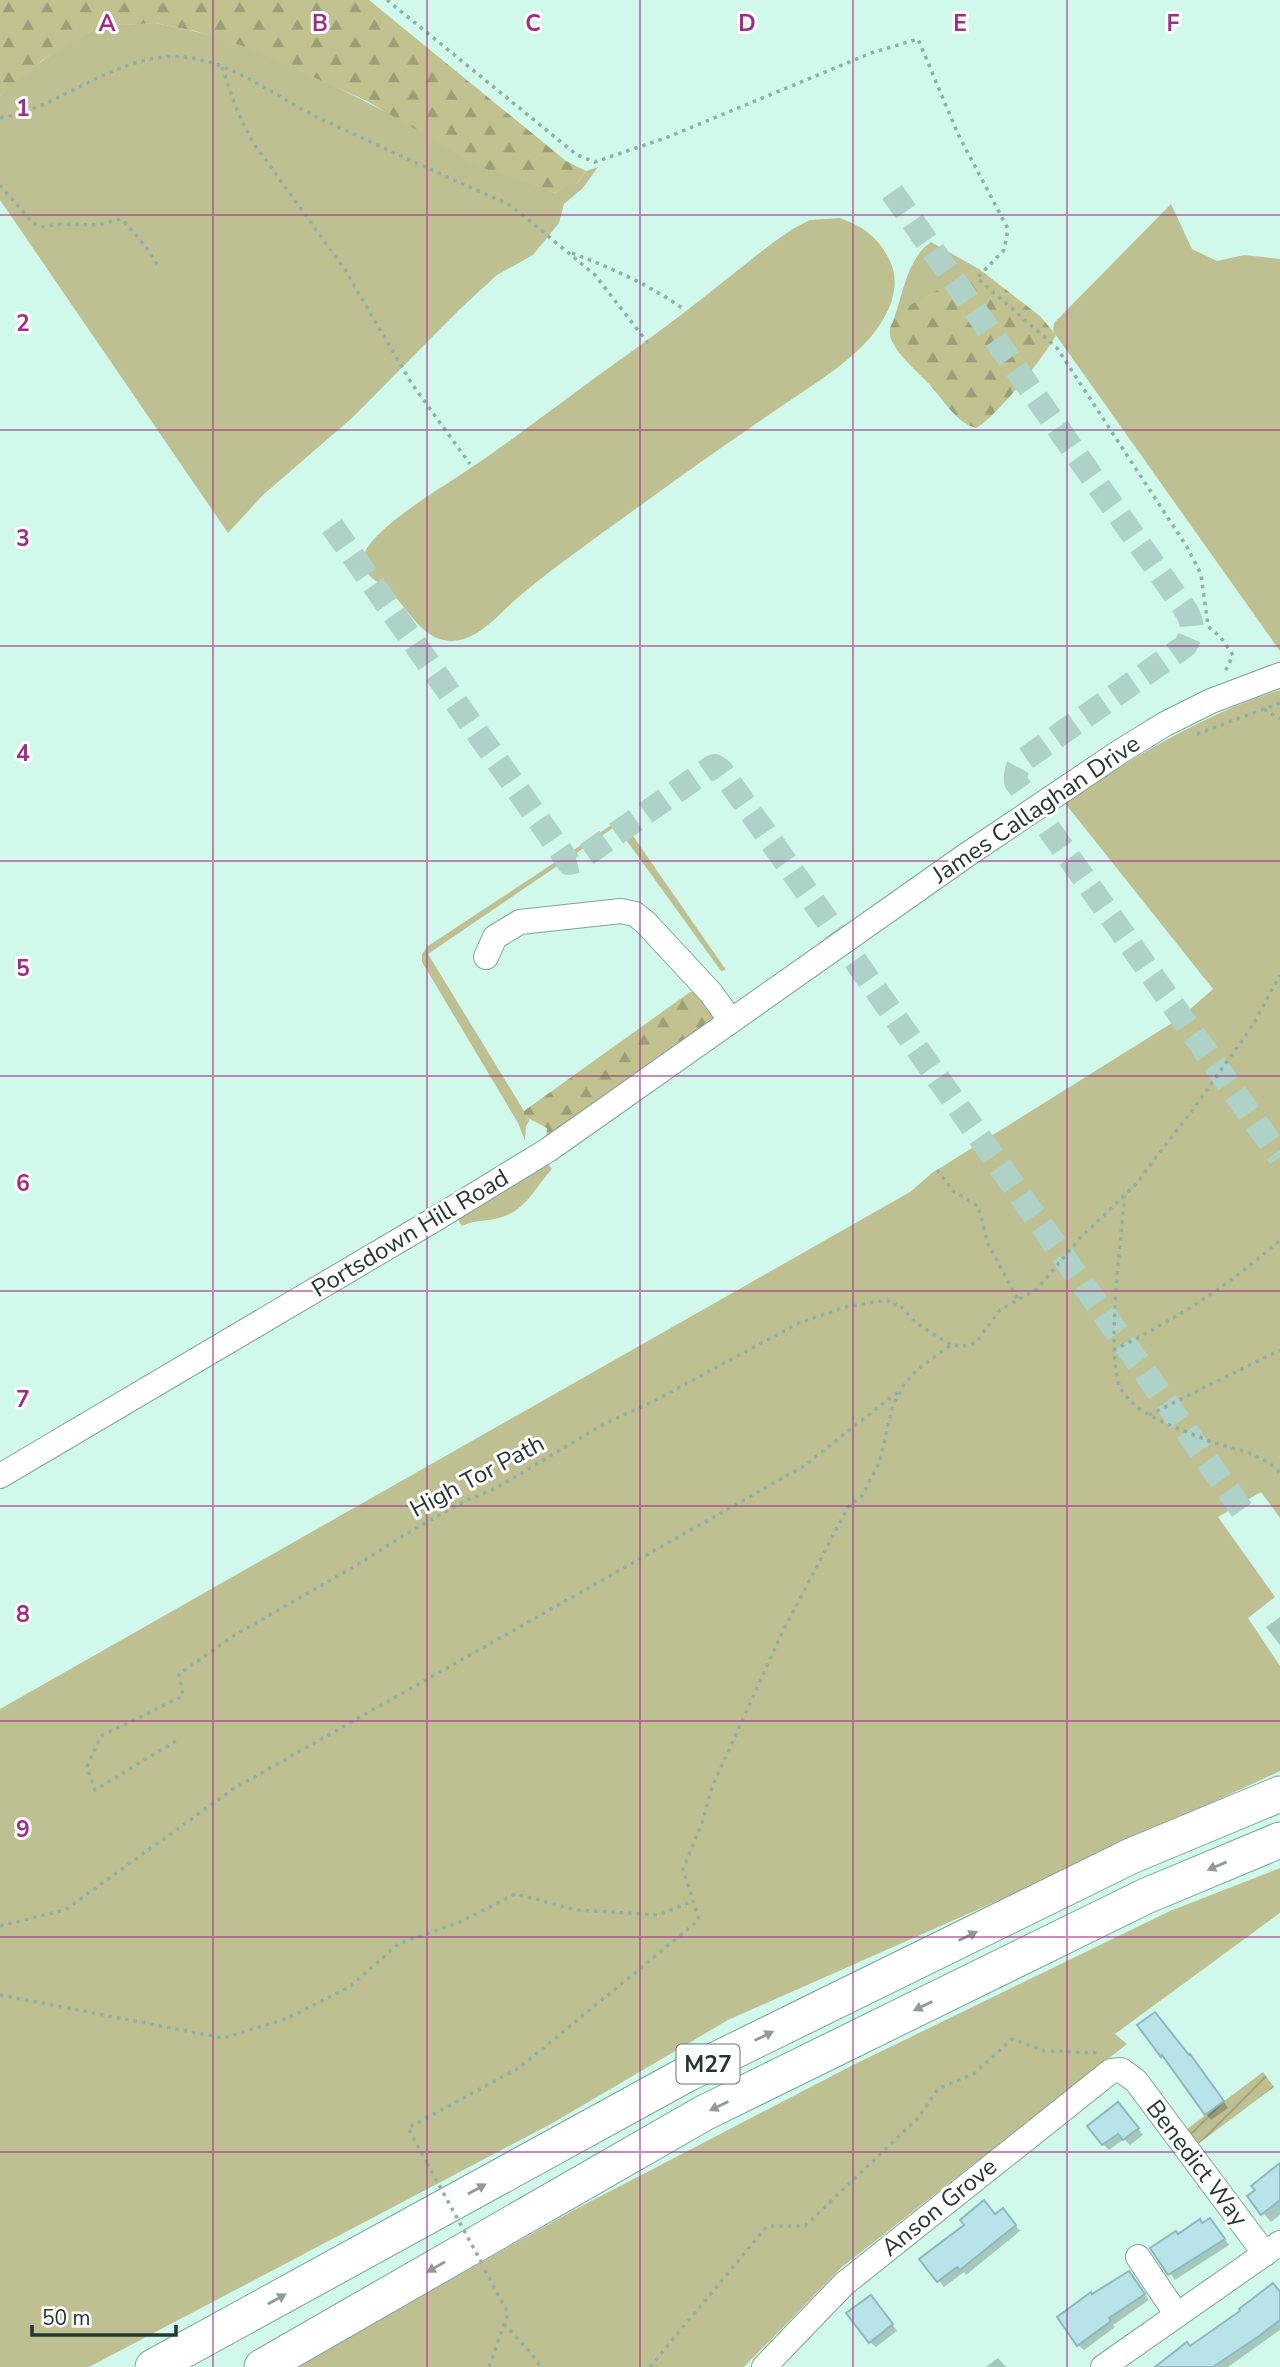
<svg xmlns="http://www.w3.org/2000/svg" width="1280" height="2367" font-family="'Nunito Sans',sans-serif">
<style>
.green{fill:#bfc092}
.forest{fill:url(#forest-firs)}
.garden{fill:url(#garden-furrows)}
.shadow{fill:#0003}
.building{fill:#b8e3e9;stroke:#8eb8be;stroke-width:2}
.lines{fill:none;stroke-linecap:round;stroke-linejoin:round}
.minor-tunnel{stroke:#aed2c7;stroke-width:24;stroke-dasharray:24 12;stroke-linecap:butt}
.minor-casing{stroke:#7da499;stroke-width:26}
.highway-casing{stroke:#7da499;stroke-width:37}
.path{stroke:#90b0a6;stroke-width:3.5;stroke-dasharray:3.5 5;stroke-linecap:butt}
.minor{stroke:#fff;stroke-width:24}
.highway{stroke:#fff;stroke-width:35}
.path-bridge{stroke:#90b0a6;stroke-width:3.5;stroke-dasharray:3.5 5;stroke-linecap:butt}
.oneway{fill:#929a98}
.grid{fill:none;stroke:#a02c87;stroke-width:2;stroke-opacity:0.55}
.labels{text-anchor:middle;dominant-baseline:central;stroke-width:6;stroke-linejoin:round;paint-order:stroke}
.shield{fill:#fff;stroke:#67726f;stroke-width:2}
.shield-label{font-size:23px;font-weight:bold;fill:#263631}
.street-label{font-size:24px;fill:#263631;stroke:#fff}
.grid-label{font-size:23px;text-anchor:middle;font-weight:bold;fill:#a02c87;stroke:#fff;stroke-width:6;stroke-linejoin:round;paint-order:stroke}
</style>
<defs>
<pattern id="forest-firs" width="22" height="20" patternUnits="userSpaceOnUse" patternTransform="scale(1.75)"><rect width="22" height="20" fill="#c1c290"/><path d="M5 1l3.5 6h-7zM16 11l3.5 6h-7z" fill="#9d9e76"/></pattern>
<pattern id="garden-furrows" width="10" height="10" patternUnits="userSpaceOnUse" patternTransform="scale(1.75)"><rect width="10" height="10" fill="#bfc092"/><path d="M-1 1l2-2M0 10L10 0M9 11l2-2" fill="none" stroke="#9b9d78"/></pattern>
</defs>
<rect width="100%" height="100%" fill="#d0f9ec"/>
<!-- green -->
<g class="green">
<path d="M 155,23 C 186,29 218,36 248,47 C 353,89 450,151 555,193 L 572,181 L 577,184 L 586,171 L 598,167 L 583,188 L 564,204 L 559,223 L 533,255 L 497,275 L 460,309 L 352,418 L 263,495 L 228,533 L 0,200 L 0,96 C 23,73 78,31 111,26 C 125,24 140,24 155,23 Z"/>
<path d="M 1171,204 L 1192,249 L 1217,261 L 1244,255 L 1280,259 L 1280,651 L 1053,331 L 1054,323 Z"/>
<path d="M 839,218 C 862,225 878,237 889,259 C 902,284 891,311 874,333 C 849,364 812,385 779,408 C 729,442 679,477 630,513 C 594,539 557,565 522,594 C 505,608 486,632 464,639 C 427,650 411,612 390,591 C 378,580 360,576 364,556 C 369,530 443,487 466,471 C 500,449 532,424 565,400 C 606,369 649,340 690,308 C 724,282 756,254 791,230 L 810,220 Z"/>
<path d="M 931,242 L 979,269 C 967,269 960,279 950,284 C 926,297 914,301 893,321 C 903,295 907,258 931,242 Z"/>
<path d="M 1280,690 L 1280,1518 L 1261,1492 L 1218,1517 L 1275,1597 L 1248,1618 L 1280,1666 L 1280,1771 L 1047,1879 L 728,2020 L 551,2124 L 89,2367 L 0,2367 L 0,1709 L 910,1192 L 932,1173 L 1180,1018 L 1213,989 L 1064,802 C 1134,758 1201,715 1280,690 Z"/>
<path d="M 616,822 L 624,823 L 726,970 L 721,971 L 616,826 L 428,954 L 524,1111 L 525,1116 L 530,1120 L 526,1126 L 525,1141 L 518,1123 L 422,962 L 422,954 L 428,946 Z"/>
<path d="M 547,1162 L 552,1169 C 537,1185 527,1208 505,1216 C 491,1222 476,1219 462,1226 L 458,1220 Z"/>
<path d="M 1280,1868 L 1280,1913 L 1115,2034 L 1127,2044 L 842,2267 L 744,2367 L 295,2367 L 574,2210 L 853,2065 L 1170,1911 Z"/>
</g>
<!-- forest -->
<g class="forest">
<path d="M 0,0 L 369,0 L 566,161 L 586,171 L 577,184 L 572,182 L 555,193 L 477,166 L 367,101 L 246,47 L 195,31 L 155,23 L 108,26 L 81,37 L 41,61 L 0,96 Z"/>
<path d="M 971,269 L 979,269 L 1040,316 L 1056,335 C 1046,355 995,418 976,428 C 956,423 943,399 929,384 C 917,371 898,356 891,339 C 881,313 932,294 949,284 C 957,280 964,274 971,269 Z"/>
<path d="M 690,992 L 695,992 L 717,1019 L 546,1140 L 547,1128 L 524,1116 L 524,1111 Z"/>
</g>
<!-- garden -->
<path class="garden" d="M 1263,2072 L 1274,2087 L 1194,2147 L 1183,2132 Z"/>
<!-- shadow -->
<g class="shadow">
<path d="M 1280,1617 L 1280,1645 L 1266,1627 Z"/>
<path d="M 1139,2026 L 1196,2062 L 1228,2108 L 1211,2120 Z"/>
<path d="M 1124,2110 L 1143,2135 L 1130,2145 L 1124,2139 L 1109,2150 L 1103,2144 Z"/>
<path d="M 1280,2165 L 1280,2215 L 1271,2222 L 1263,2213 Z"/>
<path d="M 996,2216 L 1008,2216 L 1020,2231 L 966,2275 L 964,2272 L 944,2287 L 922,2259 Z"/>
<path d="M 1203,2225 L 1215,2226 L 1229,2245 L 1175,2280 L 1153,2249 Z"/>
<path d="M 1129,2273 L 1149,2300 L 1113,2325 L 1115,2327 L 1084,2350 L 1078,2345 L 1092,2296 Z"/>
<path d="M 1280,2293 L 1280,2330 L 1228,2367 L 1158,2367 L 1191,2348 L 1243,2312 Z"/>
<path d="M 876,2303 L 897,2331 L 876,2347 L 870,2342 Z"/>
<path d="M 998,2358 L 1006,2367 L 986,2367 Z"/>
</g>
<!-- building -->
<g class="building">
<path d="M 1155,2012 L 1189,2055 L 1190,2054 L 1224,2101 L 1205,2115 L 1162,2055 L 1161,2057 L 1137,2025 Z"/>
<path d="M 1118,2102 L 1139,2128 L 1123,2140 L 1118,2134 L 1102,2145 L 1087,2126 Z"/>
<path d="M 1280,2163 L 1280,2200 L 1261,2215 L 1247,2196 L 1255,2190 L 1251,2186 Z"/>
<path d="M 984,2200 L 995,2214 L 1003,2208 L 1016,2225 L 960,2270 L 957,2267 L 937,2282 L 919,2259 L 964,2225 L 960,2220 Z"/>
<path d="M 1210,2218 L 1225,2239 L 1168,2275 L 1150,2248 L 1176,2231 L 1178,2234 L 1200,2219 L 1202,2223 Z"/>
<path d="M 1129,2271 L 1145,2294 L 1109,2318 L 1111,2321 L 1077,2346 L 1057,2317 L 1091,2292 L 1092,2294 Z"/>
<path d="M 1273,2283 L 1280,2292 L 1280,2320 L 1259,2336 L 1213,2367 L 1155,2367 L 1187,2342 L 1190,2346 L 1240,2311 L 1239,2309 Z"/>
<path d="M 871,2295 L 893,2324 L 869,2343 L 846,2313 Z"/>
</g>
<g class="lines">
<!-- minor-tunnel -->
<g class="minor-tunnel">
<path d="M 892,192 L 1187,612 C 1194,626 1193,633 1185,646 L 1025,759 C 1017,766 1015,772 1016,782 L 1280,1157"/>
<path d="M 332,526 L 569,863 L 577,861 L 710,768 L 715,766 L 721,770 L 1244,1513"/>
</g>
<!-- minor casing -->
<g class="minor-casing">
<g id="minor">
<path d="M 486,957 L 495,937 L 520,922 L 621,911 L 635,914 L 646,923 L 711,993 L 731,1021"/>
<path d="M 0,1476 L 437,1218 L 548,1150 L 968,854 L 1121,751 L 1165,724 L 1211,701 L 1280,675"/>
<path d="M 1138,2257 L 1177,2315"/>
<path d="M 764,2367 L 844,2284 L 1111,2071 L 1121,2070 L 1136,2081 L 1265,2254"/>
<path d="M 1103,2367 L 1280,2243"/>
</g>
</g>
<!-- highway casing -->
<g class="highway-casing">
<g id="highway">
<path d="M 153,2367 L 687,2074 L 1131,1856 L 1280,1794"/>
<path d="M 262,2367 L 704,2113 L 1146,1896 L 1280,1840"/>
</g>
</g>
<!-- path -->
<g class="path">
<path d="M 387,0 L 577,155 L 595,162 L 668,137 L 871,53 L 918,39 L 958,134 L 1008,229 L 1004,250 L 977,278 L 1057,348 L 1187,547 L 1201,574 L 1208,626 L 1221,638 L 1233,655 L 1224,674"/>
<path d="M 222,67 L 236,108 L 252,141 L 345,270 L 412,384 L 470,464"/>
<path d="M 0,118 C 60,107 100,65 163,57 C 220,51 271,95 319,118 C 382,147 444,176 508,204 L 519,212 L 595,275 L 648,343"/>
<path d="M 0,185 L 32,222 L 41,227 L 61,224 L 98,225 L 122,219 L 146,247 L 159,267"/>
<path d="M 572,253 C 611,268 648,284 682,308"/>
<path d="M 1264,709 L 1280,719"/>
<path d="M 1197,734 L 1280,703"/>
<path d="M 937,1170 L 953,1191 L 978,1206 L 988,1244 L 1018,1300"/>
<path d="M 1125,1195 C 1122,1232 1104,1364 1122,1391 C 1139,1417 1176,1427 1204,1439 C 1230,1450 1260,1450 1280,1473"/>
<path d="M 1113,1350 C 1177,1319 1227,1287 1280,1240"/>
<path d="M 1149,1415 L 1280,1350"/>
<path d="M 176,1741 L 95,1790 L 87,1767 L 101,1736 L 183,1696 L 179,1674 L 235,1635 L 357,1565 L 406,1534 L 459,1504 L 498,1487 L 604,1424 L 654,1401 L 799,1323 L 846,1307 L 887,1300 L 893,1305 L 899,1304 L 916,1323 L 951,1345"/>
<path d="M 0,1926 L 65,1910 L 233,1789 L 804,1466 L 899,1391"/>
<path d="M 0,1995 L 223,2038 L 286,2019 L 351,1986 L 398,1944 L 460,1922 L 515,1894 L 577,1910 L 659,1915 L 693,1901"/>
<path d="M 427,2163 L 408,2128 L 519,2068 L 699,1920 L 683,1869 L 702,1823 L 712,1787 L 782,1633 L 848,1507 L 862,1496 L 879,1463 L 893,1405 L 905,1383 L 919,1368 L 951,1345 L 968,1346 L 977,1341 L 1000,1310 L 1037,1289 L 1080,1238 L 1135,1185 L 1194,1108 L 1253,1025 L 1280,975"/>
<path d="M 485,2270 L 508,2313 L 489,2367"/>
<path d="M 504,2324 L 531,2353 L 541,2367"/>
<path d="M 650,2367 L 767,2226 L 805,2226 L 918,2118 L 938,2089 L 975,2073 L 1012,2039 L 1045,2051 L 1102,2053"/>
</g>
<!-- minor -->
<use href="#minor" class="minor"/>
<!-- highway -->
<use href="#highway" class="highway"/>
<!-- path-bridge -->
<path class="path-bridge" d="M 427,2163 L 484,2267"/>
</g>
<!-- one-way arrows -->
<defs><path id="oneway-solid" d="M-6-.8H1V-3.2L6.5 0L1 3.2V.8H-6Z" transform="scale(1.75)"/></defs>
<g class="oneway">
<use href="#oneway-solid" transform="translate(1217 1866) rotate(157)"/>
<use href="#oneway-solid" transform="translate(968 1936) rotate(-26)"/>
<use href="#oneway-solid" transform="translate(923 2006) rotate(154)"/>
<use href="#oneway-solid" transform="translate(764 2036) rotate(-26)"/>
<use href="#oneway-solid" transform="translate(719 2106) rotate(154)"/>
<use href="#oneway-solid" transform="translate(477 2189) rotate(-29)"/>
<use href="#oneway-solid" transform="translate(436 2267) rotate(150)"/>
<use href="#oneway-solid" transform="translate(277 2299) rotate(-29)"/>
</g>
<!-- grid -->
<path class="grid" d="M 213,0 L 213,2367M 427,0 L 427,2367M 640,0 L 640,2367M 853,0 L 853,2367M 1067,0 L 1067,2367M 0,215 L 1280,215M 0,430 L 1280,430M 0,646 L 1280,646M 0,861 L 1280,861M 0,1076 L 1280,1076M 0,1291 L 1280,1291M 0,1506 L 1280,1506M 0,1721 L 1280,1721M 0,1937 L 1280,1937M 0,2152 L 1280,2152"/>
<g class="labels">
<!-- shield labels -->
<rect class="shield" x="676.5" y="2044.5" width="63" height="39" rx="5"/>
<g class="shield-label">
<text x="708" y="2064">M27</text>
</g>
<!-- street labels -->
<g class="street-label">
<text transform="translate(1036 809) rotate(-34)">James Callaghan Drive</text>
<text transform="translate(410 1233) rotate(-31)">Portsdown Hill Road</text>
<text transform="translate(477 1476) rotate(-28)">High Tor Path</text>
<text transform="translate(1197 2163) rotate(53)">Benedict Way</text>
<text transform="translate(939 2207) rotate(-39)">Anson Grove</text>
</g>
</g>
<g class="grid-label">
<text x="107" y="31">A</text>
<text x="320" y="31">B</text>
<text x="533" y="31">C</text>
<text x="747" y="31">D</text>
<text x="960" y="31">E</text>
<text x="1173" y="31">F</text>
<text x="23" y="116">1</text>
<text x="23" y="331">2</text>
<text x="23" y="546">3</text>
<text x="23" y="761">4</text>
<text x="23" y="976">5</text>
<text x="23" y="1191">6</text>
<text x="23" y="1407">7</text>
<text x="23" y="1622">8</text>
<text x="23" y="1837">9</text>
</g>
<!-- scale -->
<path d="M32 2325v10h144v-10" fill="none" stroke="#263631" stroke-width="3.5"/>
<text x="42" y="2325" font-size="21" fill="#263631" stroke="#ffffff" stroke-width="5" paint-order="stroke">50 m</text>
</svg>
